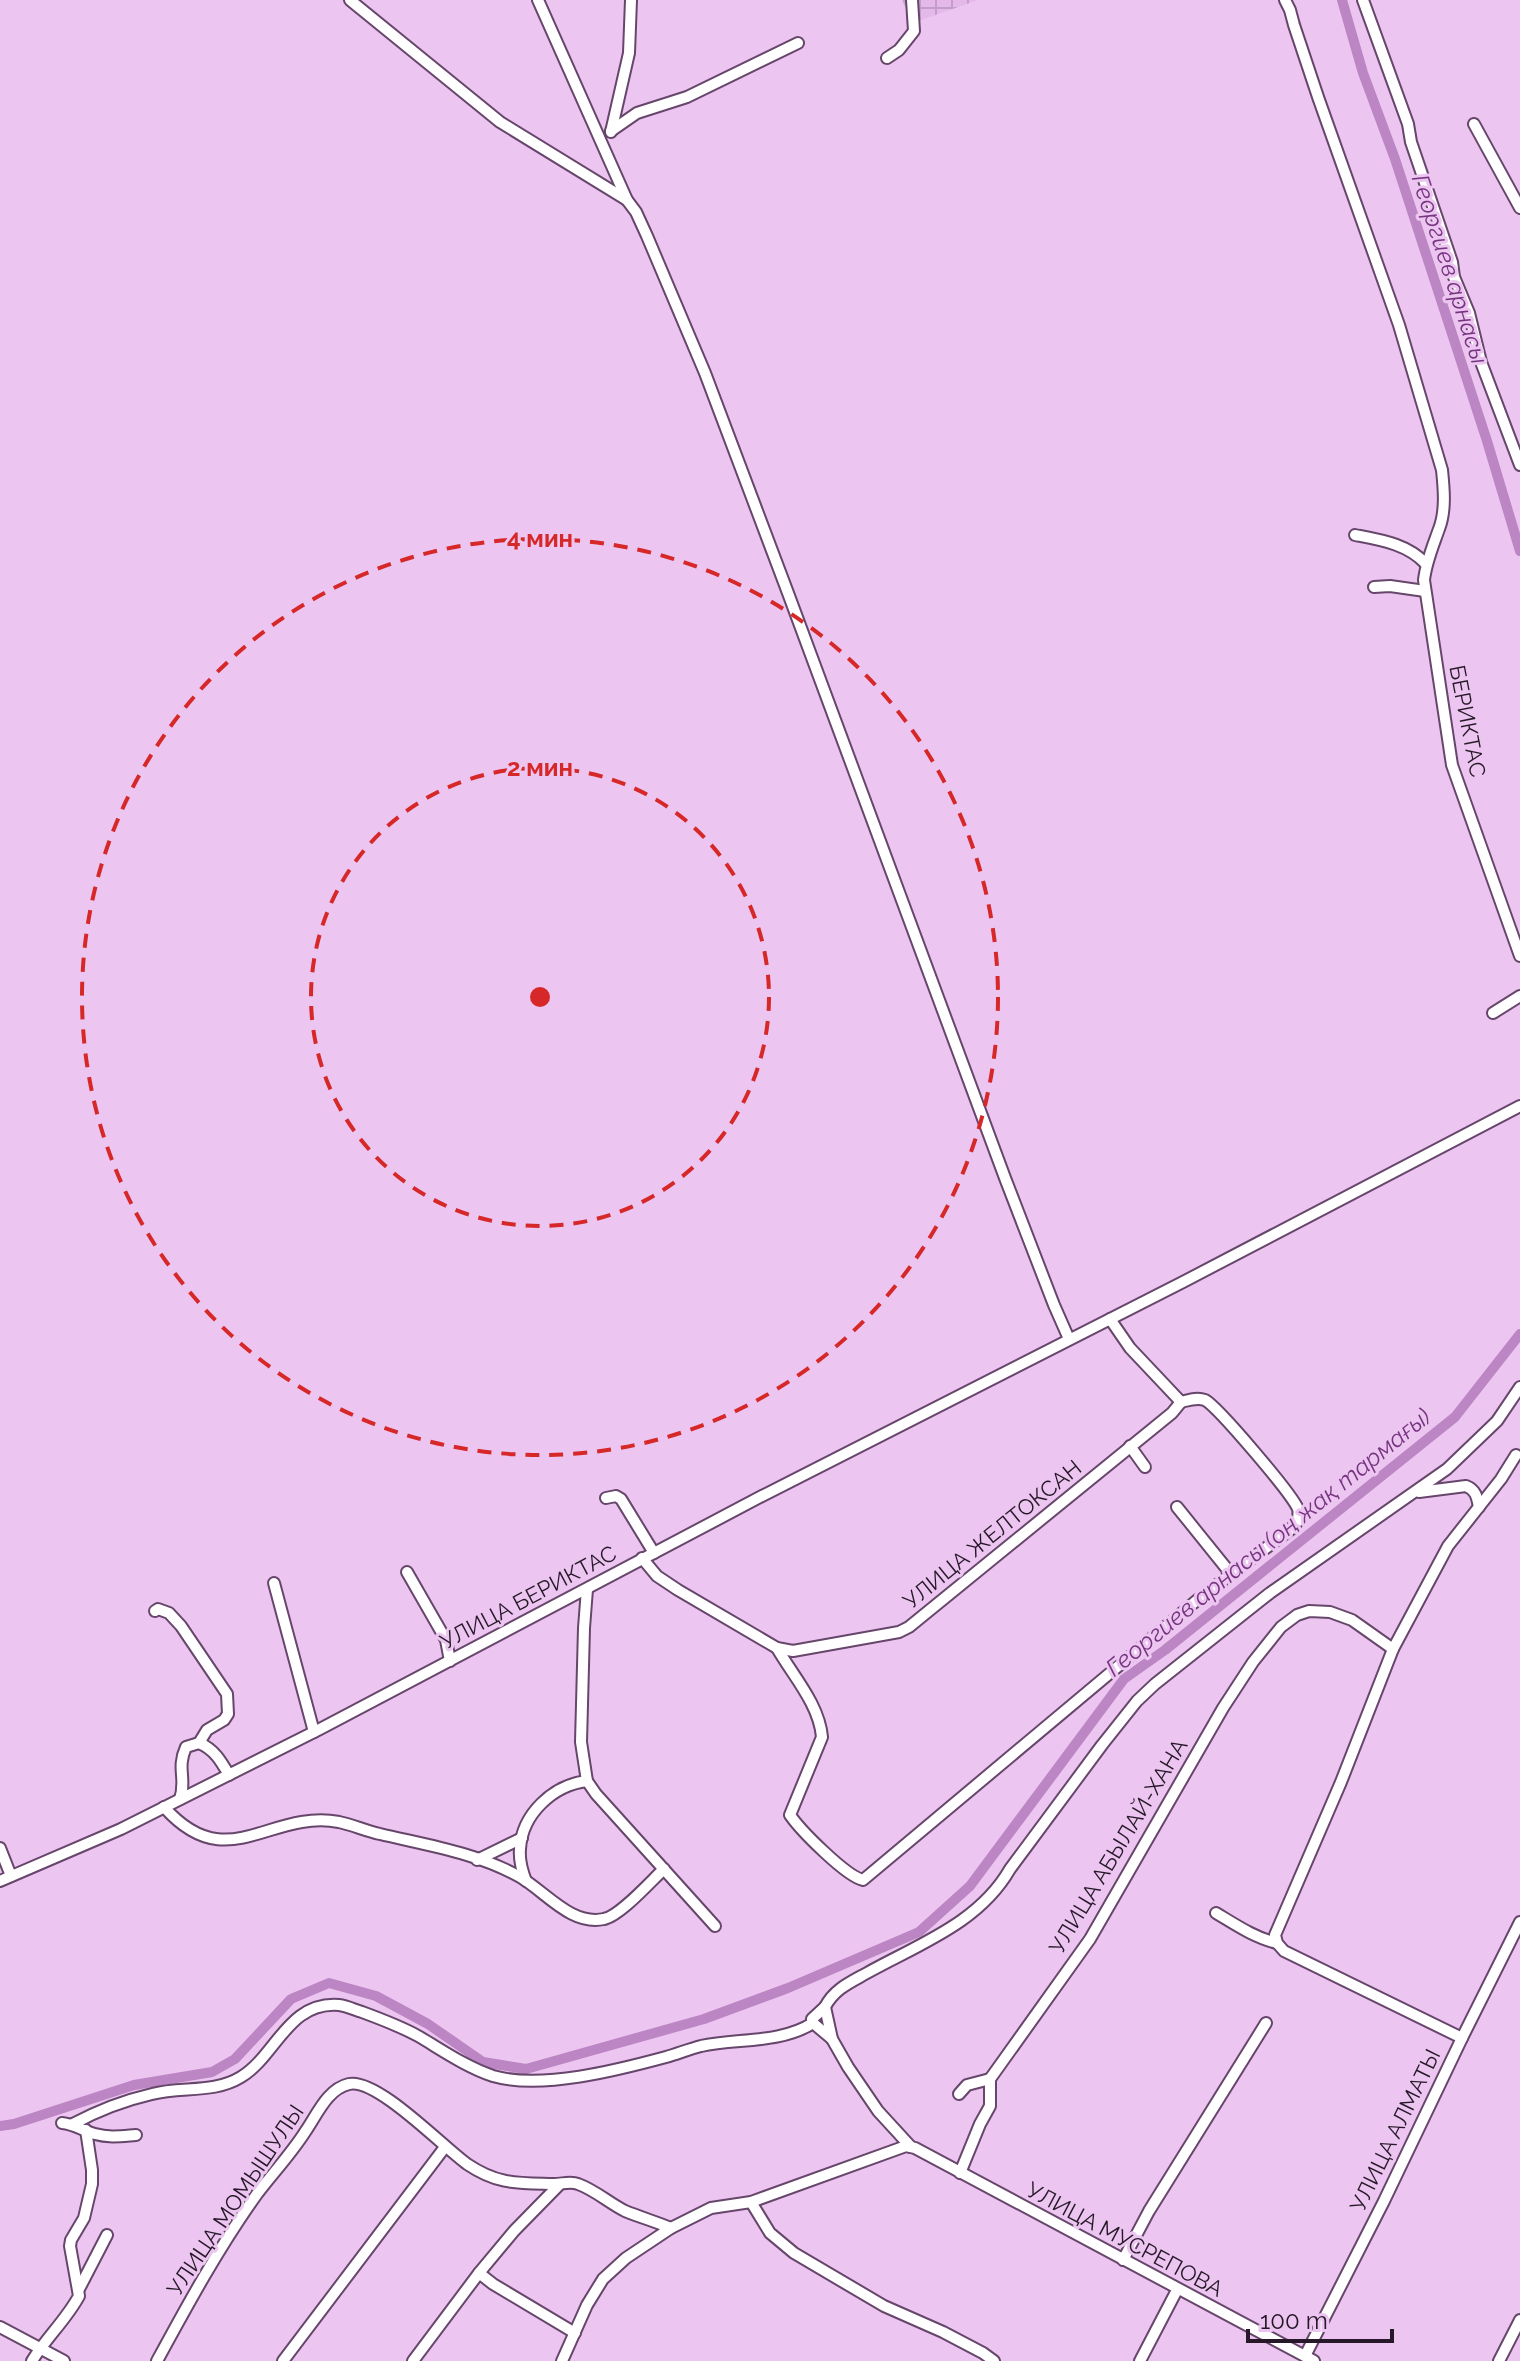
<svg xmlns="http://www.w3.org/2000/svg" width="1520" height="2361" font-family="Raleway,sans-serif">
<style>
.industrial{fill:url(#industrial-grid)}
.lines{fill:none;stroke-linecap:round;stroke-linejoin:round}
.canal{stroke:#bc85c3;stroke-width:10}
.minor-casing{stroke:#67466b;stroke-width:14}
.minor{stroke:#fff;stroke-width:10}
.ring{fill:none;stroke:#d62828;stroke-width:4;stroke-dasharray:14 10}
.labels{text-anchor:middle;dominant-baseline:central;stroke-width:6;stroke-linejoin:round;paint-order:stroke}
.street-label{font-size:22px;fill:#261828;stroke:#ecc6f1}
.water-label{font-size:24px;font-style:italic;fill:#773580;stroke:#ecc6f1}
.centre{fill:#d62828;stroke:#ecc6f1;stroke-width:4}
.ring-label{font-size:24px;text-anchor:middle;font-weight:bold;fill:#d62828;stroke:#ecc6f1;stroke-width:6;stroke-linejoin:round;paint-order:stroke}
</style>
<defs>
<pattern id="industrial-grid" width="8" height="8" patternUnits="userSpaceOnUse" patternTransform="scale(2)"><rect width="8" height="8" fill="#e4b9e9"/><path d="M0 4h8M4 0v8" fill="none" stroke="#c39ec8"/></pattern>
</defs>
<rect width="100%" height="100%" fill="#ecc6f1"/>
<!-- industrial -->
<path class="industrial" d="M 902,0 L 978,0 L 913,23 Z"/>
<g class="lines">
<!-- canal -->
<g class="canal">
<path d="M 1342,0 L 1363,73 L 1395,159 L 1487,441 L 1520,551"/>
<path d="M 0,2126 L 14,2124 L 134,2085 L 212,2072 L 235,2059 L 291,1999 L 329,1983 L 376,1996 L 428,2024 L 483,2062 L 526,2069 L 704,2019 L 788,1988 L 919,1932 L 970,1886 L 1124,1679 L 1165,1650 L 1455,1417 L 1520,1334"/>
</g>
<!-- minor casing -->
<g class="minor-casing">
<g id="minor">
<path d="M 350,0 L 500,122 L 627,200"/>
<path d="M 538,0 L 627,200 L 636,212 L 647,236 L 705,373 L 788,593 L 1005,1178 L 1054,1305 L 1069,1339"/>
<path d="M 1285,0 L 1290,10 L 1294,25 L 1318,97 L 1399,325 L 1442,470 C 1444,489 1446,511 1439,529 C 1433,546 1426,562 1424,580 L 1452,765 L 1520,956"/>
<path d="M 1363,0 L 1408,124 L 1411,142 L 1452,262 L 1454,277 L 1469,313 L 1481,362 L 1520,465"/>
<path d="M 887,58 L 899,50 L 914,31 L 912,0"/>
<path d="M 1474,124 L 1520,208"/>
<path d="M 611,131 L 637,113 L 687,97 L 798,43"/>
<path d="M 611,132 L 629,53 L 631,0"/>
<path d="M 1355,535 C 1381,540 1408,544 1426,564"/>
<path d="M 1374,587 L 1390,586 L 1425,591"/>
<path d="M 1493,1013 L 1520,996"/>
<path d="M 1110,1319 L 1130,1348 L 1181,1402"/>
<path d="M 1130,1446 L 1145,1467"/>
<path d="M 1419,1492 L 1466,1486 C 1476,1490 1477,1497 1479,1507"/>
<path d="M 606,1498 L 616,1496 L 621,1499 L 654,1553"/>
<path d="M 1177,1507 L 1231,1574"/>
<path d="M 642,1558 L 657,1576 L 678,1590 L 777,1648 L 793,1651 L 899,1632 L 909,1627 L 1172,1413 L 1181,1402"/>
<path d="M 407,1572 L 446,1640 L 450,1661"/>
<path d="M 274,1583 L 314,1732"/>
<path d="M 587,1589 L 584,1628 L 581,1742 L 587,1781 L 596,1794 L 715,1926"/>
<path d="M 155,1611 L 158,1609 L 169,1613 L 181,1626 L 227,1694 L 228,1714 L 224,1720 L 207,1730 L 199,1743"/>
<path d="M 777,1648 C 793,1676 819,1704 822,1737 L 790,1815 C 801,1831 846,1876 863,1880 L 1202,1596 L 1290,1530 L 1298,1521 C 1298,1519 1299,1511 1298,1509 C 1292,1494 1218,1407 1205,1400 C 1197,1397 1189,1400 1181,1402"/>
<path d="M 180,1799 C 187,1779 176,1769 186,1747 L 199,1743 C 214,1749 221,1761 229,1775"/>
<path d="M 164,1807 C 227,1878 269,1809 339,1822 C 353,1825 366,1831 380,1834 C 426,1845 478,1853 520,1877 C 546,1892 571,1926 604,1919 C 620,1916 651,1881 664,1869"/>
<path d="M 0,1848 L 11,1876"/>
<path d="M 477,1860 L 522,1838"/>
<path d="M 0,1881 L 121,1829 L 320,1729 L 762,1496 L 1183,1282 L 1520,1106"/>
<path d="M 526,1881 C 522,1871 519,1860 520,1849 C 522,1814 553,1785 587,1781"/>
<path d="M 1216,1913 C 1236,1925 1255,1938 1277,1943"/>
<path d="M 813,2023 L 832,2039 L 848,2067 L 878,2111 L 911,2147"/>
<path d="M 1462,2038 L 1284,1951 L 1277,1943 L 1275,1935 L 1341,1782 L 1393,1649 L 1448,1546 L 1501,1479 L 1516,1455"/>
<path d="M 832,2039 L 825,2007 C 834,1989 851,1982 867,1973 C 919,1944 979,1923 1010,1869 L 1102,1745 L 1137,1701 L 1155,1684 L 1270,1593 L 1447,1469 L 1497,1421 L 1520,1387"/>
<path d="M 959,2094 L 967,2085 L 990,2079"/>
<path d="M 62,2123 C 75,2124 83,2131 95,2134 C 109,2138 122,2136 136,2135"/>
<path d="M 73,2124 C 97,2111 126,2100 152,2094 C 182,2086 213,2094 241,2077 C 276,2056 288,2001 339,2005 C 347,2006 355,2010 362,2012 C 381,2019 400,2026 418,2036 C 442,2050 466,2067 493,2076 C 541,2090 618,2070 666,2057 C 677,2054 689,2049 701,2046 C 737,2038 780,2044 813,2023 L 812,2019 L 825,2007"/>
<path d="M 960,2173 L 980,2124 L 990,2106 L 990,2079 L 1090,1939 L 1223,1708 L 1253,1662 L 1281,1627 L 1297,1615 L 1309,1611 L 1330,1612 L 1352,1620 L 1393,1649"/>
<path d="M 751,2202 L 770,2233 L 794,2253 L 884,2306 L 943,2332 L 983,2353 L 994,2361"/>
<path d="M 1123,2260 L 1149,2211 L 1266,2023"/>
<path d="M 479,2273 L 493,2284 L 575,2333"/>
<path d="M 79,2289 L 107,2235"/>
<path d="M 0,2327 L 64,2361"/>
<path d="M 1305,2356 L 1384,2201 L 1462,2038 L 1520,1922"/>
<path d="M 32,2361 C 46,2338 66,2320 79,2296 L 70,2246 L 71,2240 L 84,2218 L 92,2184 L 92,2170 L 86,2130"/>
<path d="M 157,2361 C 188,2304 219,2247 257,2194 C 273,2173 291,2154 305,2132 C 317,2115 327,2089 349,2084 C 377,2078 442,2146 467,2164 C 498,2185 518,2183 554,2184 C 562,2184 571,2181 578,2184 C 595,2190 609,2203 625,2211 C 640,2217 656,2222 671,2228"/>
<path d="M 283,2361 L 445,2147"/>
<path d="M 413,2361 L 479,2273 L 514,2231 L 560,2184"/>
<path d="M 562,2361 L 587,2305 L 603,2279 L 626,2258 L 671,2228 L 711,2208 L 751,2202 L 906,2146 L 915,2148 L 1314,2361"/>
<path d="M 1140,2361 L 1177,2290"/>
<path d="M 1499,2361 L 1520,2320"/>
</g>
</g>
<!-- minor -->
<use href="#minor" class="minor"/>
</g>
<!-- distance rings -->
<g class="ring">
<circle cx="540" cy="997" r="229"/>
<circle cx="540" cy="997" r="458"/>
</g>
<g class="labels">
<!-- street labels -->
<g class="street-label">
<text transform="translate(1468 721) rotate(79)">БЕРИКТАС</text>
<text transform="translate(992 1534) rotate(-39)">УЛИЦА ЖЕЛТОКСАН</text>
<text transform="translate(528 1597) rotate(-28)">УЛИЦА БЕРИКТАС</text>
<text transform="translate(1118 1846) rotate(-59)">УЛИЦА АБЫЛАЙ-ХАНА</text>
<text transform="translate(1395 2130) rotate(-64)">УЛИЦА АЛМАТЫ</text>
<text transform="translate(235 2200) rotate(-56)">УЛИЦА МОМЫШУЛЫ</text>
<text transform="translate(1125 2239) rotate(28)">УЛИЦА МУСРЕПОВА</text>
</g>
<!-- water labels -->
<g class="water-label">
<text transform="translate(1450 269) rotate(72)">Георгиев арнасы</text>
<text transform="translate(1268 1542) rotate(-39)">Георгиев арнасы (оң жақ тармағы)</text>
</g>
</g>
<circle cx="540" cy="997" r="12" class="centre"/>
<g class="ring-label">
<text x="540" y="547">4 мин</text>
<text x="540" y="776">2 мин</text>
</g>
<!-- scale -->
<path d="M1248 2329v12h144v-12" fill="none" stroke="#261828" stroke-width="4"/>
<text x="1260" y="2329" font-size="24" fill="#261828" stroke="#ecc6f1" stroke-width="6" paint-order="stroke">100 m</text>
</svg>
